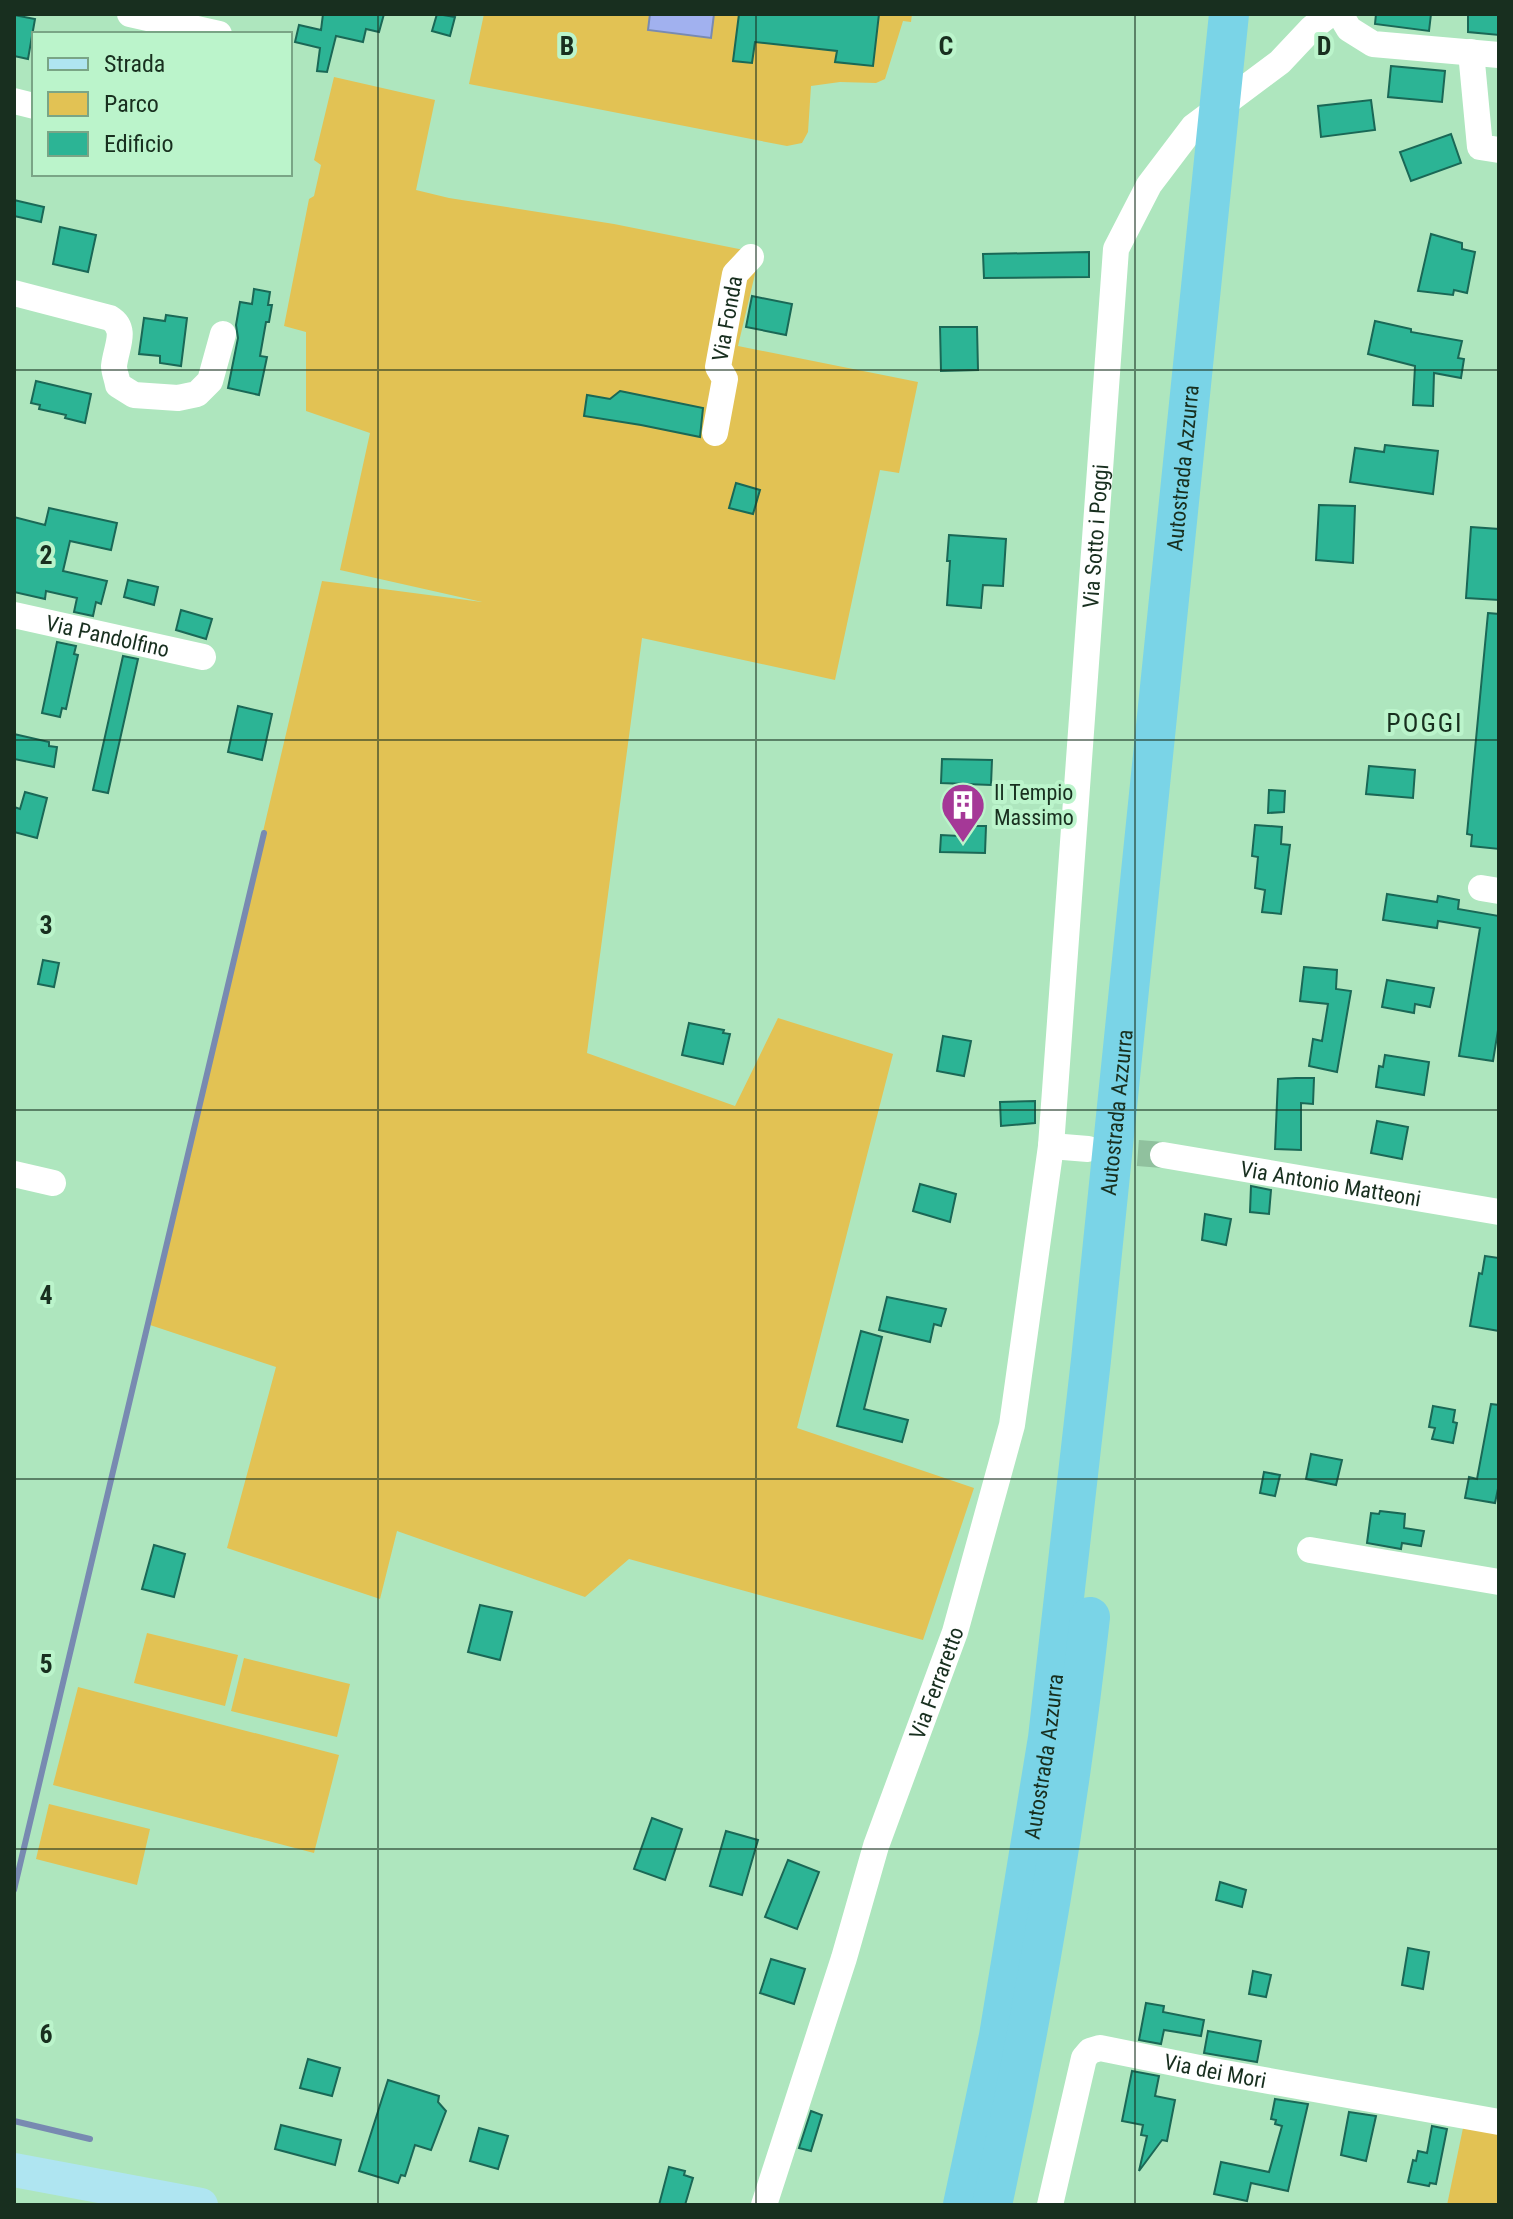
<svg xmlns="http://www.w3.org/2000/svg" width="1513" height="2219" font-family="'Roboto Condensed',sans-serif">
<style>
.green{fill:#e2c254}
.water{fill:#a1b1ef;stroke:#788ab1;stroke-width:2}
.lines{fill:none;stroke-linecap:round;stroke-linejoin:round}
.stream{stroke:#788ab1;stroke-width:6}
.building{fill:#2cb495;stroke:#1a6856;stroke-width:2}
.minor-tunnel{stroke:#90c19e;stroke-width:26;stroke-dasharray:26 13;stroke-linecap:butt}
.minor{stroke:#fff;stroke-width:26}
.major{stroke:#afe5f1;stroke-width:34}
.highway{stroke:#7ad4e7;stroke-width:40}
.grid{fill:none;stroke:#182f1f;stroke-width:2;stroke-opacity:0.55}
.labels{text-anchor:middle;dominant-baseline:central;stroke-width:8;stroke-linejoin:round;paint-order:stroke}
.street-label{font-size:22px;fill:#182f1f;stroke:#bbf4cb}
.poi-label{font-size:22px;fill:#182f1f;stroke:#bbf4cb;text-anchor:start}
.quarter-label{font-size:26px;letter-spacing:2px;fill:#182f1f;stroke:#bbf4cb}
.grid-label{font-size:26px;text-anchor:middle;font-weight:bold;fill:#182f1f;stroke:#bbf4cb;stroke-width:8;stroke-linejoin:round;paint-order:stroke}
</style>
<rect width="100%" height="100%" fill="#aee6be"/>
<!-- green -->
<g class="green">
<path d="M 484,14 L 912,14 L 911,22 L 903,21 L 885,79 L 876,83 L 840,82 L 811,86 L 808,132 L 802,143 L 787,146 L 469,84 Z"/>
<path d="M 334,77 L 435,100 L 416,190 L 449,198 L 614,224 L 749,251 L 759,257 L 738,346 L 918,382 L 899,473 L 880,470 L 835,680 L 642,638 L 587,1053 L 735,1106 L 778,1018 L 893,1054 L 797,1428 L 974,1488 L 923,1640 L 629,1559 L 585,1597 L 397,1531 L 380,1599 L 227,1548 L 276,1367 L 147,1324 L 322,581 L 482,602 L 340,570 L 370,433 L 306,411 L 306,332 L 284,326 L 309,199 L 314,196 L 321,165 L 314,160 Z"/>
<path d="M 147,1633 L 238,1655 L 225,1706 L 134,1683 Z"/>
<path d="M 244,1658 L 350,1684 L 337,1737 L 231,1711 Z"/>
<path d="M 78,1687 L 339,1755 L 314,1853 L 53,1785 Z"/>
<path d="M 49,1804 L 150,1829 L 137,1885 L 36,1859 Z"/>
<path d="M 1463,2128 L 1499,2134 L 1499,2205 L 1447,2205 Z"/>
</g>
<!-- water -->
<path class="water" d="M 650,14 L 714,14 L 711,38 L 648,30 Z"/>
<g class="lines">
<!-- stream -->
<g class="stream">
<path d="M 14,1890 L 264,833"/>
<path d="M 14,2121 L 90,2139"/>
</g>
</g>
<!-- building -->
<g class="building">
<path d="M 323,14 L 384,14 L 379,32 L 366,29 L 363,42 L 336,36 L 327,72 L 317,71 L 320,48 L 295,42 L 299,25 L 321,30 Z"/>
<path d="M 437,14 L 455,17 L 450,36 L 432,31 Z"/>
<path d="M 739,14 L 879,14 L 873,66 L 835,62 L 837,51 L 755,42 L 752,63 L 733,61 Z"/>
<path d="M 1376,14 L 1431,14 L 1429,31 L 1375,24 Z"/>
<path d="M 1468,14 L 1499,14 L 1499,35 L 1468,32 Z"/>
<path d="M 14,15 L 35,19 L 28,59 L 14,56 Z"/>
<path d="M 1391,66 L 1445,71 L 1442,102 L 1388,97 Z"/>
<path d="M 1371,100 L 1375,130 L 1321,137 L 1318,106 Z"/>
<path d="M 1451,134 L 1461,163 L 1411,181 L 1400,152 Z"/>
<path d="M 14,200 L 44,207 L 41,222 L 14,216 Z"/>
<path d="M 60,227 L 96,235 L 88,272 L 53,264 Z"/>
<path d="M 1431,234 L 1462,243 L 1462,249 L 1475,252 L 1467,293 L 1454,290 L 1453,295 L 1418,291 Z"/>
<path d="M 1089,252 L 1089,277 L 984,278 L 983,254 Z"/>
<path d="M 254,289 L 270,292 L 268,305 L 272,305 L 269,322 L 266,322 L 260,356 L 267,357 L 259,395 L 228,388 L 238,338 L 236,325 L 240,302 L 252,304 Z"/>
<path d="M 752,296 L 792,304 L 786,335 L 746,327 Z"/>
<path d="M 166,315 L 187,318 L 181,366 L 160,363 L 160,356 L 139,354 L 144,318 L 165,321 Z"/>
<path d="M 1375,321 L 1411,329 L 1411,332 L 1462,341 L 1458,358 L 1464,359 L 1461,378 L 1434,373 L 1433,406 L 1413,405 L 1415,366 L 1368,354 Z"/>
<path d="M 940,327 L 977,327 L 978,370 L 941,371 Z"/>
<path d="M 36,381 L 91,394 L 85,423 L 65,418 L 66,415 L 39,409 L 40,405 L 31,403 Z"/>
<path d="M 620,391 L 703,408 L 700,437 L 641,425 L 584,416 L 587,395 L 610,399 Z"/>
<path d="M 1385,445 L 1438,451 L 1433,494 L 1350,482 L 1355,448 L 1384,452 Z"/>
<path d="M 736,483 L 760,490 L 753,514 L 729,508 Z"/>
<path d="M 1319,505 L 1355,506 L 1353,563 L 1316,560 Z"/>
<path d="M 49,508 L 117,523 L 111,550 L 70,541 L 63,571 L 107,581 L 101,604 L 96,602 L 93,616 L 74,612 L 77,598 L 46,591 L 45,599 L 14,592 L 14,517 L 45,525 Z"/>
<path d="M 1471,527 L 1499,529 L 1499,600 L 1466,598 Z"/>
<path d="M 949,535 L 1006,539 L 1003,586 L 983,585 L 981,608 L 947,605 L 950,561 L 947,561 Z"/>
<path d="M 128,580 L 158,587 L 154,605 L 124,597 Z"/>
<path d="M 181,610 L 212,619 L 206,639 L 176,630 Z"/>
<path d="M 1488,613 L 1499,614 L 1499,849 L 1471,846 L 1472,835 L 1467,834 Z"/>
<path d="M 57,642 L 76,646 L 74,654 L 78,655 L 66,709 L 62,708 L 60,717 L 42,713 Z"/>
<path d="M 123,656 L 138,659 L 108,793 L 93,790 Z"/>
<path d="M 238,706 L 272,714 L 262,760 L 228,752 Z"/>
<path d="M 14,734 L 49,742 L 49,746 L 57,747 L 54,767 L 14,759 Z"/>
<path d="M 942,759 L 992,760 L 991,785 L 941,783 Z"/>
<path d="M 1369,766 L 1415,770 L 1413,798 L 1366,794 Z"/>
<path d="M 1269,790 L 1285,791 L 1284,812 L 1268,813 Z"/>
<path d="M 25,792 L 47,798 L 37,838 L 14,832 L 14,807 L 20,809 Z"/>
<path d="M 1255,825 L 1282,827 L 1281,844 L 1290,845 L 1281,914 L 1262,912 L 1265,890 L 1255,888 L 1258,857 L 1252,856 Z"/>
<path d="M 960,826 L 986,826 L 985,853 L 940,852 L 941,835 L 960,836 Z"/>
<path d="M 1387,894 L 1437,902 L 1438,896 L 1459,900 L 1458,909 L 1499,916 L 1499,1024 L 1493,1061 L 1459,1056 L 1480,928 L 1438,921 L 1437,928 L 1383,920 Z"/>
<path d="M 43,960 L 59,963 L 54,987 L 38,984 Z"/>
<path d="M 1304,967 L 1337,970 L 1336,989 L 1351,991 L 1337,1072 L 1309,1066 L 1313,1039 L 1322,1041 L 1328,1004 L 1300,1001 Z"/>
<path d="M 1387,980 L 1434,988 L 1430,1007 L 1415,1004 L 1414,1013 L 1382,1007 Z"/>
<path d="M 689,1023 L 724,1030 L 723,1033 L 730,1034 L 723,1064 L 682,1055 Z"/>
<path d="M 943,1036 L 971,1041 L 964,1076 L 937,1071 Z"/>
<path d="M 1385,1055 L 1429,1062 L 1424,1095 L 1376,1087 L 1379,1066 L 1383,1067 Z"/>
<path d="M 1296,1078 L 1314,1078 L 1313,1104 L 1301,1103 L 1301,1150 L 1275,1149 L 1278,1079 Z"/>
<path d="M 1035,1101 L 1035,1123 L 1001,1126 L 1000,1102 Z"/>
<path d="M 1377,1121 L 1408,1127 L 1402,1159 L 1371,1153 Z"/>
<path d="M 920,1184 L 956,1194 L 950,1222 L 913,1211 Z"/>
<path d="M 1251,1186 L 1271,1190 L 1269,1214 L 1250,1212 Z"/>
<path d="M 1205,1214 L 1231,1219 L 1226,1245 L 1202,1240 Z"/>
<path d="M 1485,1256 L 1499,1258 L 1499,1331 L 1470,1326 L 1479,1273 L 1482,1274 Z"/>
<path d="M 887,1297 L 946,1309 L 941,1326 L 934,1324 L 930,1342 L 879,1330 Z"/>
<path d="M 861,1331 L 882,1337 L 864,1409 L 908,1420 L 902,1442 L 837,1426 Z"/>
<path d="M 1491,1404 L 1499,1405 L 1499,1484 L 1495,1503 L 1465,1498 L 1469,1477 L 1477,1479 Z"/>
<path d="M 1433,1406 L 1455,1410 L 1453,1422 L 1457,1423 L 1453,1443 L 1432,1439 L 1435,1428 L 1429,1427 Z"/>
<path d="M 1311,1454 L 1342,1460 L 1336,1485 L 1306,1479 Z"/>
<path d="M 1264,1472 L 1280,1475 L 1275,1496 L 1260,1493 Z"/>
<path d="M 1380,1511 L 1405,1514 L 1404,1528 L 1424,1531 L 1421,1546 L 1402,1543 L 1401,1549 L 1367,1543 L 1371,1513 L 1379,1514 Z"/>
<path d="M 154,1545 L 185,1554 L 174,1597 L 142,1589 Z"/>
<path d="M 480,1605 L 512,1612 L 500,1660 L 468,1652 Z"/>
<path d="M 652,1818 L 682,1829 L 665,1880 L 634,1869 Z"/>
<path d="M 726,1831 L 758,1840 L 742,1895 L 710,1886 Z"/>
<path d="M 788,1860 L 819,1872 L 797,1929 L 765,1917 Z"/>
<path d="M 1220,1882 L 1246,1890 L 1242,1907 L 1216,1900 Z"/>
<path d="M 1408,1948 L 1429,1952 L 1423,1989 L 1402,1985 Z"/>
<path d="M 771,1959 L 805,1969 L 794,2004 L 760,1993 Z"/>
<path d="M 1253,1971 L 1271,1975 L 1266,1997 L 1249,1994 Z"/>
<path d="M 1146,2003 L 1164,2006 L 1163,2012 L 1204,2020 L 1201,2036 L 1164,2030 L 1161,2044 L 1139,2040 Z"/>
<path d="M 1208,2031 L 1261,2041 L 1257,2062 L 1204,2053 Z"/>
<path d="M 308,2059 L 340,2068 L 332,2096 L 300,2088 Z"/>
<path d="M 1132,2071 L 1159,2076 L 1155,2096 L 1175,2100 L 1167,2141 L 1162,2140 L 1139,2171 L 1147,2136 L 1141,2135 L 1143,2125 L 1122,2121 Z"/>
<path d="M 388,2080 L 439,2096 L 438,2102 L 446,2111 L 431,2150 L 415,2145 L 405,2176 L 401,2175 L 398,2183 L 359,2171 Z"/>
<path d="M 1275,2099 L 1308,2104 L 1288,2191 L 1251,2183 L 1247,2201 L 1214,2194 L 1221,2162 L 1269,2172 L 1282,2126 L 1275,2124 L 1276,2120 L 1271,2119 Z"/>
<path d="M 811,2111 L 822,2115 L 811,2151 L 799,2148 Z"/>
<path d="M 1349,2112 L 1376,2116 L 1366,2161 L 1341,2155 Z"/>
<path d="M 281,2125 L 341,2140 L 335,2165 L 275,2149 Z"/>
<path d="M 1432,2126 L 1447,2129 L 1436,2184 L 1430,2183 L 1429,2186 L 1408,2182 L 1413,2160 L 1416,2161 L 1418,2151 L 1427,2153 Z"/>
<path d="M 479,2128 L 508,2136 L 498,2169 L 470,2161 Z"/>
<path d="M 669,2167 L 685,2171 L 684,2175 L 693,2178 L 685,2205 L 659,2205 Z"/>
</g>
<g class="lines">
<!-- minor-tunnel -->
<path class="minor-tunnel" d="M 1099,1150 L 1163,1155"/>
<!-- minor -->
<g class="minor">
<path d="M 130,14 L 219,34"/>
<path d="M 1340,14 L 1349,29 L 1373,44 L 1499,55"/>
<path d="M 1471,52 L 1480,147 L 1499,150"/>
<path d="M 14,101 L 34,106"/>
<path d="M 14,293 L 110,318 C 128,329 116,347 114,366 C 114,372 117,378 118,385 L 134,395 L 178,398 L 197,394 L 210,381 L 223,334"/>
<path id="s1" d="M 715,433 L 725,379 L 718,367 L 735,274 L 751,257"/>
<path id="s2" d="M 14,615 L 203,657"/>
<path d="M 1481,888 L 1499,891"/>
<path d="M 1051,1146 L 1088,1149"/>
<path id="s3" d="M 1163,1155 L 1499,1212"/>
<path d="M 14,1174 L 53,1183"/>
<path d="M 1310,1550 L 1499,1582"/>
<path id="s4" d="M 764,2205 L 844,1958 L 876,1846 L 955,1632 L 1012,1425 L 1051,1146 L 1116,249 L 1149,185 L 1193,127 L 1280,62 L 1312,28 L 1330,14"/>
<path id="s5" d="M 1050,2205 L 1084,2058 L 1090,2051 L 1100,2048 L 1219,2072 L 1499,2122"/>
</g>
<!-- major -->
<path class="major" d="M 14,2170 L 201,2205"/>
<!-- highway -->
<g class="highway">
<path id="s6" d="M 963,2205 L 999,2036 L 1048,1738 L 1091,1360 L 1229,14"/>
<path d="M 992,2205 C 1034,2011 1068,1815 1090,1617"/>
</g>
</g>
<!-- grid -->
<path class="grid" d="M 378,14 L 378,2205M 756,14 L 756,2205M 1135,14 L 1135,2205M 14,370 L 1499,370M 14,740 L 1499,740M 14,1110 L 1499,1110M 14,1479 L 1499,1479M 14,1849 L 1499,1849"/>
<!-- icons -->
<defs>
<g id="building-pin" transform="scale(2.3)"><path d="M0 17L-7.5 6A9.5 9.5 0 1 1 7.5 6Z" fill="#a53897" stroke="#bbf4cb"/><path d="M-4-6H4V6H1V3H-1V6H-4ZM-2.5-4.3h1.7v1.8h-1.7ZM.8-4.3h1.7v1.8H.8ZM-2.5-1h1.7V.8h-1.7ZM.8-1h1.7V.8H.8Z" fill="#fff"/></g>
</defs>
<g fill-rule="evenodd">
<use href="#building-pin" x="963" y="805"/>
</g>
<g class="labels">
<!-- street labels -->
<g class="street-label">
<text stroke="none"><textPath href="#s1" startOffset="118">Via Fonda</textPath></text>
<text stroke="none"><textPath href="#s6" startOffset="1752">Autostrada Azzurra</textPath></text>
<text stroke="none"><textPath href="#s4" startOffset="1712">Via Sotto i Poggi</textPath></text>
<text stroke="none"><textPath href="#s2" startOffset="96">Via Pandolfino</textPath></text>
<text stroke="none"><textPath href="#s6" startOffset="1104">Autostrada Azzurra</textPath></text>
<text stroke="none"><textPath href="#s3" startOffset="170">Via Antonio Matteoni</textPath></text>
<text stroke="none"><textPath href="#s4" startOffset="550">Via Ferraretto</textPath></text>
<text stroke="none"><textPath href="#s6" startOffset="456">Autostrada Azzurra</textPath></text>
<text stroke="none"><textPath href="#s5" startOffset="288">Via dei Mori</textPath></text>
</g>
<!-- poi labels -->
<g class="poi-label">
<text x="994" y="792">Il Tempio<tspan x="994" dy="25">Massimo</tspan></text>
</g>
<!-- quarter labels -->
<g class="quarter-label">
<text x="1425" y="723">POGGI</text>
</g>
</g>
<g class="grid-label">
<text x="567" y="55">B</text>
<text x="946" y="55">C</text>
<text x="1324" y="55">D</text>
<text x="46" y="564">2</text>
<text x="46" y="934">3</text>
<text x="46" y="1304">4</text>
<text x="46" y="1673">5</text>
<text x="46" y="2043">6</text>
</g>
<!-- border -->
<rect width="1513" height="2219" fill="none" stroke="#182f1f" stroke-width="32"/>
<!-- legend -->
<rect x="32" y="32" width="260" height="144" fill="#bbf4cb" stroke="#7aa586" stroke-width="2"/>
<rect x="48" y="58" width="40" height="12" fill="#afe5f1" stroke="#7aa586" stroke-width="2"/>
<text x="104" y="72" font-size="24" fill="#182f1f">Strada</text>
<rect x="48" y="92" width="40" height="24" fill="#e2c254" stroke="#7aa586" stroke-width="2"/>
<text x="104" y="112" font-size="24" fill="#182f1f">Parco</text>
<rect x="48" y="132" width="40" height="24" fill="#2cb495" stroke="#7aa586" stroke-width="2"/>
<text x="104" y="152" font-size="24" fill="#182f1f">Edificio</text>
</svg>
